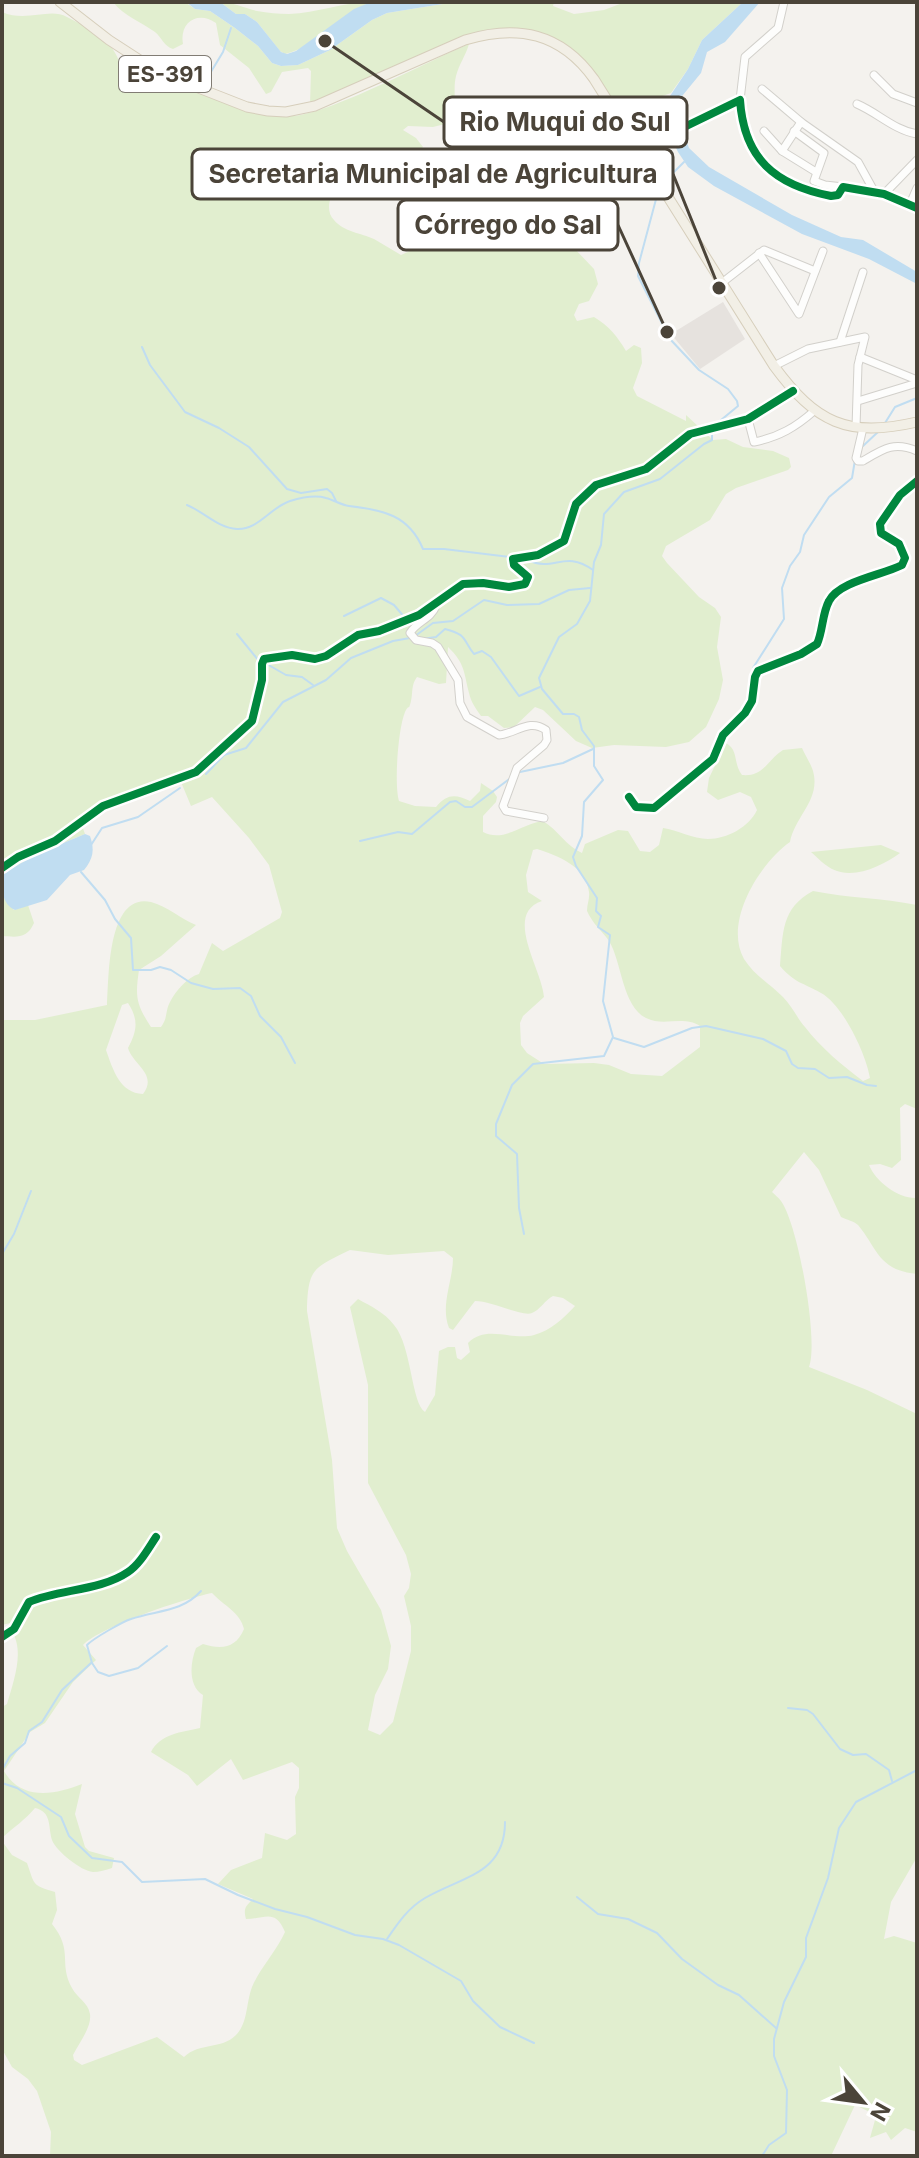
<svg xmlns="http://www.w3.org/2000/svg" width="919" height="2158" font-family="Inter,sans-serif">
<style>
.industrial{fill:#e6e2de}
.green{fill:#e1eecf;fill-rule:evenodd}
.water{fill:#c0ddf1}
.lines{fill:none;stroke-linecap:round;stroke-linejoin:round}
.stream{stroke:#c0ddf1;stroke-width:2}
.minor-casing{stroke:#d2d0cb;stroke-width:9}
.major-casing{stroke:#d6cebb;stroke-width:11}
.minor{stroke:#fdfdfc;stroke-width:7}
.major{stroke:#f2efe6;stroke-width:9}
.cycleway-casing{stroke:#fff;stroke-width:13}
.cycleway{stroke:#00873e;stroke-width:8}
.labels{text-anchor:middle;dominant-baseline:central;stroke-width:6;stroke-linejoin:round;paint-order:stroke}
.shield{fill:#fff;stroke:#817c74;stroke-width:2}
.shield-label{font-size:22px;font-weight:bold;fill:#4b4439}
.leader{fill:none;stroke:#4b4439;stroke-width:3}
.callout-dot{fill:#4b4439;stroke:#fff;stroke-width:3}
.callout{fill:#fff;stroke:#4b4439;stroke-width:3}
.callout-label{font-size:26px;text-anchor:middle;font-weight:bold;fill:#4b4439}
</style>
<rect width="100%" height="100%" fill="#f4f2ee"/>
<!-- industrial -->
<path class="industrial" d="M 723,302 L 745,339 L 700,369 L 671,334 Z"/>
<!-- green -->
<g class="green">
<path d="M 113,2 L 185,2 L 195,9 L 210,11 L 235,28 L 258,46 L 272,63 L 281,66 L 298,65 L 330,50 L 372,20 L 387,13 L 455,2 L 554,2 L 553,6 L 574,14 L 604,10 L 625,2 L 743,2 L 702,40 L 688,69 L 671,93 L 651,100 L 624,121 L 570,49 L 503,29 L 310,105 L 311,71 L 308,68 L 282,72 L 271,92 L 266,94 L 249,68 L 220,45 L 216,23 C 198,10 179,22 183,44 L 173,49 C 164,46 162,38 155,32 C 141,22 124,16 113,2 Z"/>
<path d="M 220,2 C 233,2 244,8 257,11 C 268,13 278,14 289,14 C 317,13 343,2 372,2 C 339,13 319,46 285,54 L 280,51 L 257,22 L 245,14 L 236,14 Z"/>
<path d="M 2,12 C 27,23 49,7 67,17 C 82,25 102,34 112,48 C 123,64 121,75 140,86 C 157,97 176,84 194,88 C 224,95 258,113 288,116 C 320,119 432,59 469,44 C 466,55 459,64 456,76 C 452,92 459,108 449,123 L 433,127 L 408,126 L 403,130 L 416,138 L 423,147 L 418,153 C 388,164 346,163 331,197 C 328,205 328,214 334,220 C 344,232 361,233 374,239 C 383,244 392,250 401,255 L 410,251 L 424,210 L 449,167 L 460,163 L 468,166 L 473,161 L 463,149 L 465,135 L 477,124 L 488,124 L 504,135 L 531,144 L 542,150 L 553,196 L 574,248 L 594,269 L 598,284 L 589,301 L 579,304 L 574,315 L 577,321 L 594,317 C 609,326 617,336 626,351 L 634,345 L 641,348 L 642,363 L 633,388 L 637,396 L 686,421 L 686,415 L 713,440 L 726,439 L 743,447 L 773,451 L 789,458 L 791,467 L 788,470 L 736,488 L 726,494 L 710,520 L 666,546 L 662,556 L 667,563 L 699,597 L 715,608 L 721,617 L 717,647 L 723,680 L 719,699 L 706,727 L 689,742 L 666,747 L 614,745 L 592,748 L 576,741 L 543,710 L 535,707 L 514,727 L 504,728 L 488,716 L 481,716 C 476,709 471,702 469,693 C 464,673 465,663 448,647 L 446,683 L 439,684 L 417,677 C 411,685 413,692 411,701 C 408,713 410,702 405,712 C 398,729 394,784 399,801 L 415,806 L 436,807 C 447,794 455,794 470,801 L 480,791 L 481,783 L 493,791 L 497,797 L 496,802 L 483,816 L 483,832 C 504,843 523,823 543,821 C 558,830 566,846 582,853 L 585,844 L 618,830 L 628,831 L 640,851 L 650,852 L 659,845 L 663,828 C 677,830 693,839 708,839 C 727,839 749,827 757,810 L 751,797 L 740,792 L 718,800 L 707,792 L 709,778 L 726,743 C 739,750 733,764 742,775 C 764,777 767,760 783,750 L 802,748 C 805,755 811,764 813,771 C 821,800 795,816 790,842 C 760,863 723,922 744,959 C 754,975 770,984 783,997 C 792,1006 797,1018 805,1027 C 821,1048 842,1065 863,1081 L 870,1078 C 866,1054 843,1005 821,993 C 802,982 796,984 780,966 C 783,933 781,908 813,891 C 848,898 882,898 917,905 L 917,1109 L 905,1104 L 900,1108 L 901,1160 L 892,1168 L 880,1164 L 869,1165 C 876,1182 899,1199 917,1198 L 917,1274 C 878,1270 878,1249 858,1225 C 854,1221 847,1220 841,1217 L 819,1170 L 804,1152 L 772,1192 C 775,1195 778,1197 781,1201 C 798,1224 819,1341 809,1367 L 867,1390 L 917,1414 L 917,1857 L 891,1902 L 884,1939 L 894,1936 L 917,1943 L 917,2132 L 905,2128 L 891,2140 L 886,2132 L 870,2138 L 875,2120 L 872,2113 L 855,2105 L 831,2156 L 50,2156 L 51,2132 L 37,2091 L 28,2079 L 12,2067 L 2,2049 L 2,1841 L 12,1855 L 27,1863 C 35,1886 32,1885 55,1892 L 57,1910 L 52,1924 C 74,1951 58,1963 72,1988 C 77,1998 88,2002 90,2014 C 92,2027 79,2043 73,2055 L 74,2060 L 82,2065 L 157,2037 L 184,2057 C 200,2042 221,2050 236,2035 C 248,2023 246,2003 252,1987 C 260,1968 276,1952 285,1932 C 275,1908 265,1919 246,1919 C 243,1908 246,1906 253,1899 L 218,1884 L 231,1870 L 262,1858 L 265,1833 L 287,1840 L 296,1834 L 295,1797 L 299,1788 L 299,1768 L 292,1762 L 243,1780 L 231,1759 L 197,1786 L 188,1775 L 151,1752 C 160,1734 182,1732 200,1728 L 203,1695 C 188,1686 190,1663 196,1648 L 203,1644 C 222,1650 236,1648 244,1629 C 240,1612 224,1606 212,1593 C 183,1599 102,1626 83,1645 L 96,1660 L 73,1682 L 45,1723 L 30,1732 L 4,1771 C 21,1801 55,1795 82,1784 L 75,1814 L 85,1847 L 89,1851 L 114,1858 L 112,1868 C 106,1870 99,1872 93,1872 C 81,1871 56,1851 52,1840 C 48,1826 52,1812 35,1808 C 25,1820 14,1827 2,1838 L 2,1707 L 7,1704 C 13,1683 25,1651 12,1632 L 19,1621 L 2,1625 L 2,1020 L 35,1020 L 107,1005 C 109,978 107,892 151,902 C 167,906 181,919 196,925 L 161,956 L 139,970 C 135,997 136,1004 151,1027 L 161,1027 C 168,1018 165,1011 170,1002 C 176,990 188,977 199,974 L 212,943 L 223,951 L 280,918 L 282,912 L 269,865 L 249,838 L 212,797 L 191,806 L 181,782 L 130,797 L 81,823 L 85,834 L 37,854 L 2,874 ZM 537,849 C 558,856 586,866 589,892 C 590,898 587,904 587,911 C 592,923 602,931 609,941 C 622,962 622,1006 646,1018 C 664,1027 683,1015 700,1026 L 700,1047 L 662,1076 L 631,1074 L 609,1065 L 594,1063 L 544,1064 L 527,1053 L 521,1045 L 520,1023 L 523,1016 L 544,997 C 542,969 503,914 542,901 L 528,892 L 526,875 L 533,850 ZM 128,1003 C 139,1020 137,1031 128,1048 C 133,1065 158,1074 143,1094 C 120,1093 113,1070 106,1050 L 122,1005 ZM 350,1250 L 388,1255 L 444,1251 L 453,1258 C 453,1281 440,1305 449,1328 L 453,1330 L 475,1301 C 492,1301 522,1317 532,1313 C 540,1310 545,1300 553,1296 L 563,1298 L 575,1306 C 564,1318 550,1331 534,1335 C 512,1341 486,1324 468,1343 L 470,1352 L 461,1360 L 457,1358 L 455,1347 L 448,1347 L 439,1351 L 435,1395 L 425,1412 C 411,1403 412,1346 394,1325 C 384,1312 372,1307 358,1299 L 350,1307 L 368,1385 L 368,1483 L 406,1555 L 411,1574 L 409,1588 L 404,1596 L 411,1626 L 411,1651 L 393,1722 L 380,1735 L 368,1730 L 375,1695 L 388,1669 L 391,1646 L 381,1610 L 347,1551 L 337,1528 L 332,1460 L 307,1311 C 308,1268 313,1268 350,1250 Z"/>
<path d="M 881,845 L 900,853 C 882,866 854,880 832,869 C 824,865 817,857 811,852 Z"/>
<path d="M 2,895 L 14,910 L 28,905 L 34,923 C 27,939 17,937 2,936 Z"/>
</g>
<!-- water -->
<g class="water">
<path d="M 186,2 L 220,2 L 236,14 L 245,14 L 257,22 L 281,52 L 287,54 L 296,51 L 354,9 L 371,2 L 455,2 L 387,13 L 372,20 L 330,50 L 298,65 L 281,66 L 272,63 L 258,46 L 235,28 L 210,11 L 195,9 Z"/>
<path d="M 743,2 L 760,2 L 725,42 L 707,52 L 701,73 L 678,101 L 678,118 L 689,148 L 709,167 L 792,215 L 841,237 L 863,240 L 917,272 L 917,284 L 869,259 L 802,234 L 714,186 L 688,167 L 678,152 L 660,115 L 662,108 L 688,69 L 702,40 Z"/>
<path d="M 85,834 L 90,836 C 95,850 93,859 84,870 L 70,875 L 47,900 L 15,910 C 1,904 2,887 2,874 L 37,854 Z"/>
</g>
<g class="lines">
<!-- stream -->
<g class="stream">
<path d="M 206,80 L 223,52 L 231,28"/>
<path d="M 663,183 L 684,162"/>
<path d="M 659,188 L 639,263 L 638,276 L 670,339 L 699,370 L 728,389 L 737,401 L 738,406 L 715,425"/>
<path d="M 142,347 L 150,365 L 185,412 L 219,428 L 249,447 L 287,489 L 301,493 L 327,489 L 332,493 L 336,501"/>
<path d="M 885,423 L 895,407 L 917,398"/>
<path d="M 863,446 L 879,431"/>
<path d="M 187,505 C 204,512 218,528 237,529 C 258,530 271,507 290,501 C 300,498 316,495 326,498 C 334,500 341,505 349,506 C 383,510 409,515 423,549 L 444,549 L 510,557"/>
<path d="M 528,560 C 554,573 564,549 593,570"/>
<path d="M 344,616 L 381,598 L 394,605 L 406,619"/>
<path d="M 237,634 L 259,661"/>
<path d="M 415,636 L 433,623 L 453,621 L 484,600 L 507,605 L 539,604 L 569,590 L 590,588"/>
<path d="M 422,639 L 436,637 L 445,629 C 468,635 462,639 474,654 L 482,651 L 491,657 L 519,696 L 540,687"/>
<path d="M 265,663 L 286,675 L 302,677 L 313,685"/>
<path d="M 753,668 L 784,619 L 782,588 L 790,566 L 800,552 L 804,535 L 829,497 L 852,478 L 855,460"/>
<path d="M 520,772 L 563,763 L 593,749"/>
<path d="M 206,774 L 224,755 L 246,748 L 283,702 L 326,680 L 351,658 L 393,641 L 410,638"/>
<path d="M 360,841 L 398,832 L 412,834 L 450,802 L 456,801 L 465,807 L 472,807 L 512,777"/>
<path d="M 91,845 L 102,828 L 138,817 L 180,788"/>
<path d="M 81,872 L 105,900 L 115,919 L 131,938 L 133,970 L 151,970 L 160,967 L 171,970 L 191,983 L 213,989 L 240,988 L 251,996 L 260,1016 L 281,1037 L 295,1063"/>
<path d="M 614,1038 L 644,1047 L 692,1028 L 706,1026 L 763,1039 L 786,1051 L 792,1064 L 798,1068 L 815,1069 L 829,1078 L 847,1077 L 867,1085 L 876,1086"/>
<path d="M 524,1234 L 519,1208 L 517,1154 L 496,1136 L 496,1124 L 512,1085 L 533,1064 L 604,1056 L 613,1037 L 603,1001 L 610,935 L 598,927 L 601,916 L 596,911 L 597,898 L 576,866 L 573,857 L 582,836 L 584,802 L 603,780 L 594,766 L 594,746 L 582,730 L 579,717 L 574,714 L 563,714 L 542,689 L 539,678 L 559,637 L 577,624 L 590,601 L 594,562 L 601,545 L 604,514 L 624,492 L 660,479 L 704,444 L 712,440 L 712,430"/>
<path d="M 2,1254 L 14,1234 L 31,1191"/>
<path d="M 167,1646 L 138,1668 L 109,1676 L 98,1672 L 92,1663 L 87,1645 C 94,1638 122,1622 131,1619 C 156,1610 181,1613 201,1591"/>
<path d="M 788,1708 L 807,1710 L 813,1714 L 840,1749 L 853,1755 L 866,1754 L 889,1770 L 892,1781"/>
<path d="M 2,1770 L 10,1756 L 25,1743 L 29,1731 L 42,1722 L 62,1690 L 91,1663"/>
<path d="M 2,1783 L 17,1788 L 61,1817 L 69,1836 L 92,1858 L 122,1862 L 142,1882 L 205,1879 L 238,1895 L 275,1909 L 307,1917 L 355,1935 L 383,1939 L 399,1945 L 461,1981 L 473,2001 L 500,2027 L 534,2043"/>
<path d="M 577,1897 L 598,1914 L 628,1919 L 657,1933 L 682,1959 L 718,1985 L 739,1995 L 776,2028"/>
<path d="M 387,1939 C 398,1923 408,1908 425,1898 C 463,1876 505,1874 505,1822"/>
<path d="M 762,2156 L 769,2145 L 786,2133 L 787,2090 L 774,2056 L 774,2039 L 784,2002 L 806,1957 L 806,1938 L 828,1878 L 839,1828 L 856,1802 L 917,1770"/>
</g>
<!-- minor casing -->
<g class="minor-casing">
<g id="minor">
<path d="M 874,75 L 893,94 L 917,103"/>
<path d="M 762,89 L 801,122"/>
<path d="M 740,100 L 745,57 L 778,28 L 784,2"/>
<path d="M 857,104 C 878,113 894,130 917,134"/>
<path d="M 764,131 L 782,151 L 816,172"/>
<path d="M 794,131 L 824,153 L 814,181 L 825,185 L 843,187"/>
<path d="M 639,149 L 740,100 C 744,159 775,185 831,196 L 838,195 L 843,187 L 884,194 L 917,208"/>
<path d="M 782,151 L 801,122 L 858,162 L 874,191"/>
<path d="M 884,194 L 917,160"/>
<path d="M 910,204 L 917,188"/>
<path d="M 759,253 L 799,314 L 823,251"/>
<path d="M 723,282 L 764,250 L 815,271"/>
<path d="M 840,342 L 863,272"/>
<path d="M 860,357 L 917,380"/>
<path d="M 774,366 L 808,349 L 865,337 L 858,365 L 856,427"/>
<path d="M 858,401 L 917,383"/>
<path d="M 748,419 L 754,442 C 779,437 796,427 814,411"/>
<path d="M 863,428 L 856,458 L 858,461 L 863,461 C 883,449 894,441 917,451"/>
<path d="M 436,606 C 431,619 416,622 410,633 L 416,640 L 432,643 L 438,647 L 458,680 L 460,703 L 467,717 L 499,735 C 517,733 529,718 546,730 L 547,740 L 544,745 L 517,768 L 503,806 L 506,811 L 544,818"/>
<path d="M 629,797 L 636,807 L 654,808 L 713,759 L 723,735 L 745,713 L 752,701 L 755,677 L 758,671 L 801,654 L 817,644 C 823,631 822,614 829,601 C 839,581 883,575 902,565 L 905,558 L 899,544 L 881,533 L 880,524 L 900,495 L 917,481"/>
<path d="M 2,868 L 18,857 L 55,841 L 103,806 L 196,772 L 252,721 L 262,680 L 262,664 L 264,659 L 292,655 L 315,659 L 326,656 L 358,635 L 379,631 L 419,615 L 463,584 L 483,583 L 509,587 L 525,584 L 528,577 L 514,565 L 513,559 L 538,555 L 564,541 L 576,504 L 596,485 L 646,469 L 690,434 L 748,419 L 793,391"/>
<path d="M 2,1637 L 14,1629 L 29,1602 C 60,1589 100,1591 128,1572 C 140,1564 148,1549 156,1537"/>
</g>
</g>
<!-- major casing -->
<g class="major-casing">
<path id="major" d="M 60,2 L 109,40 L 146,64 L 173,78 L 247,107 L 268,111 L 286,112 L 315,106 L 465,40 C 518,24 561,33 594,79 L 774,366 C 816,423 847,438 917,422"/>
</g>
<!-- minor -->
<use href="#minor" class="minor"/>
<!-- major -->
<use href="#major" class="major"/>
<!-- cycleway casing -->
<g class="cycleway-casing">
<g id="cycleway">
<path d="M 639,149 L 740,100 C 744,159 775,185 831,196 L 838,195 L 843,187 L 884,194 L 917,208"/>
<path d="M 629,797 L 636,807 L 654,808 L 713,759 L 723,735 L 745,713 L 752,701 L 755,677 L 758,671 L 801,654 L 817,644 C 823,631 822,614 829,601 C 839,581 883,575 902,565 L 905,558 L 899,544 L 881,533 L 880,524 L 900,495 L 917,481"/>
<path d="M 2,868 L 18,857 L 55,841 L 103,806 L 196,772 L 252,721 L 262,680 L 262,664 L 264,659 L 292,655 L 315,659 L 326,656 L 358,635 L 379,631 L 419,615 L 463,584 L 483,583 L 509,587 L 525,584 L 528,577 L 514,565 L 513,559 L 538,555 L 564,541 L 576,504 L 596,485 L 646,469 L 690,434 L 748,419 L 793,391"/>
<path d="M 2,1637 L 14,1629 L 29,1602 C 60,1589 100,1591 128,1572 C 140,1564 148,1549 156,1537"/>
</g>
</g>
<!-- cycleway -->
<use href="#cycleway" class="cycleway"/>
</g>
<g class="labels">
<!-- shield labels -->
<rect class="shield" x="119" y="56" width="92" height="36" rx="6"/>
<g class="shield-label">
<text x="165" y="74">ES-391</text>
</g>
</g>
<!-- callouts -->
<path class="leader" d="M325 41L444 122M719 288L673 174M667 332L618 225"/>
<g class="callout-dot">
<circle cx="325" cy="41" r="8"/>
<circle cx="719" cy="288" r="8"/>
<circle cx="667" cy="332" r="8"/>
</g>
<g class="callout">
<rect x="444" y="97" width="243" height="50" rx="8"/>
<rect x="192" y="149" width="481" height="50" rx="8"/>
<rect x="398" y="200" width="220" height="50" rx="8"/>
</g>
<g class="callout-label">
<text x="565" y="131">Rio Muqui do Sul</text>
<text x="433" y="183">Secretaria Municipal de Agricultura</text>
<text x="508" y="234">Córrego do Sal</text>
</g>
<!-- border -->
<rect width="919" height="2158" fill="none" stroke="#4b4439" stroke-width="8"/>
<!-- north arrow -->
<g transform="translate(863 2102) rotate(119)" stroke="#ffffff" stroke-width="6" paint-order="stroke">
<path d="M0-6L14 30L0 20L-14 30Z" fill="#4b4439"/>
<text y="-12" font-size="22" font-weight="bold" text-anchor="middle" fill="#4b4439">N</text>
</g>
</svg>
